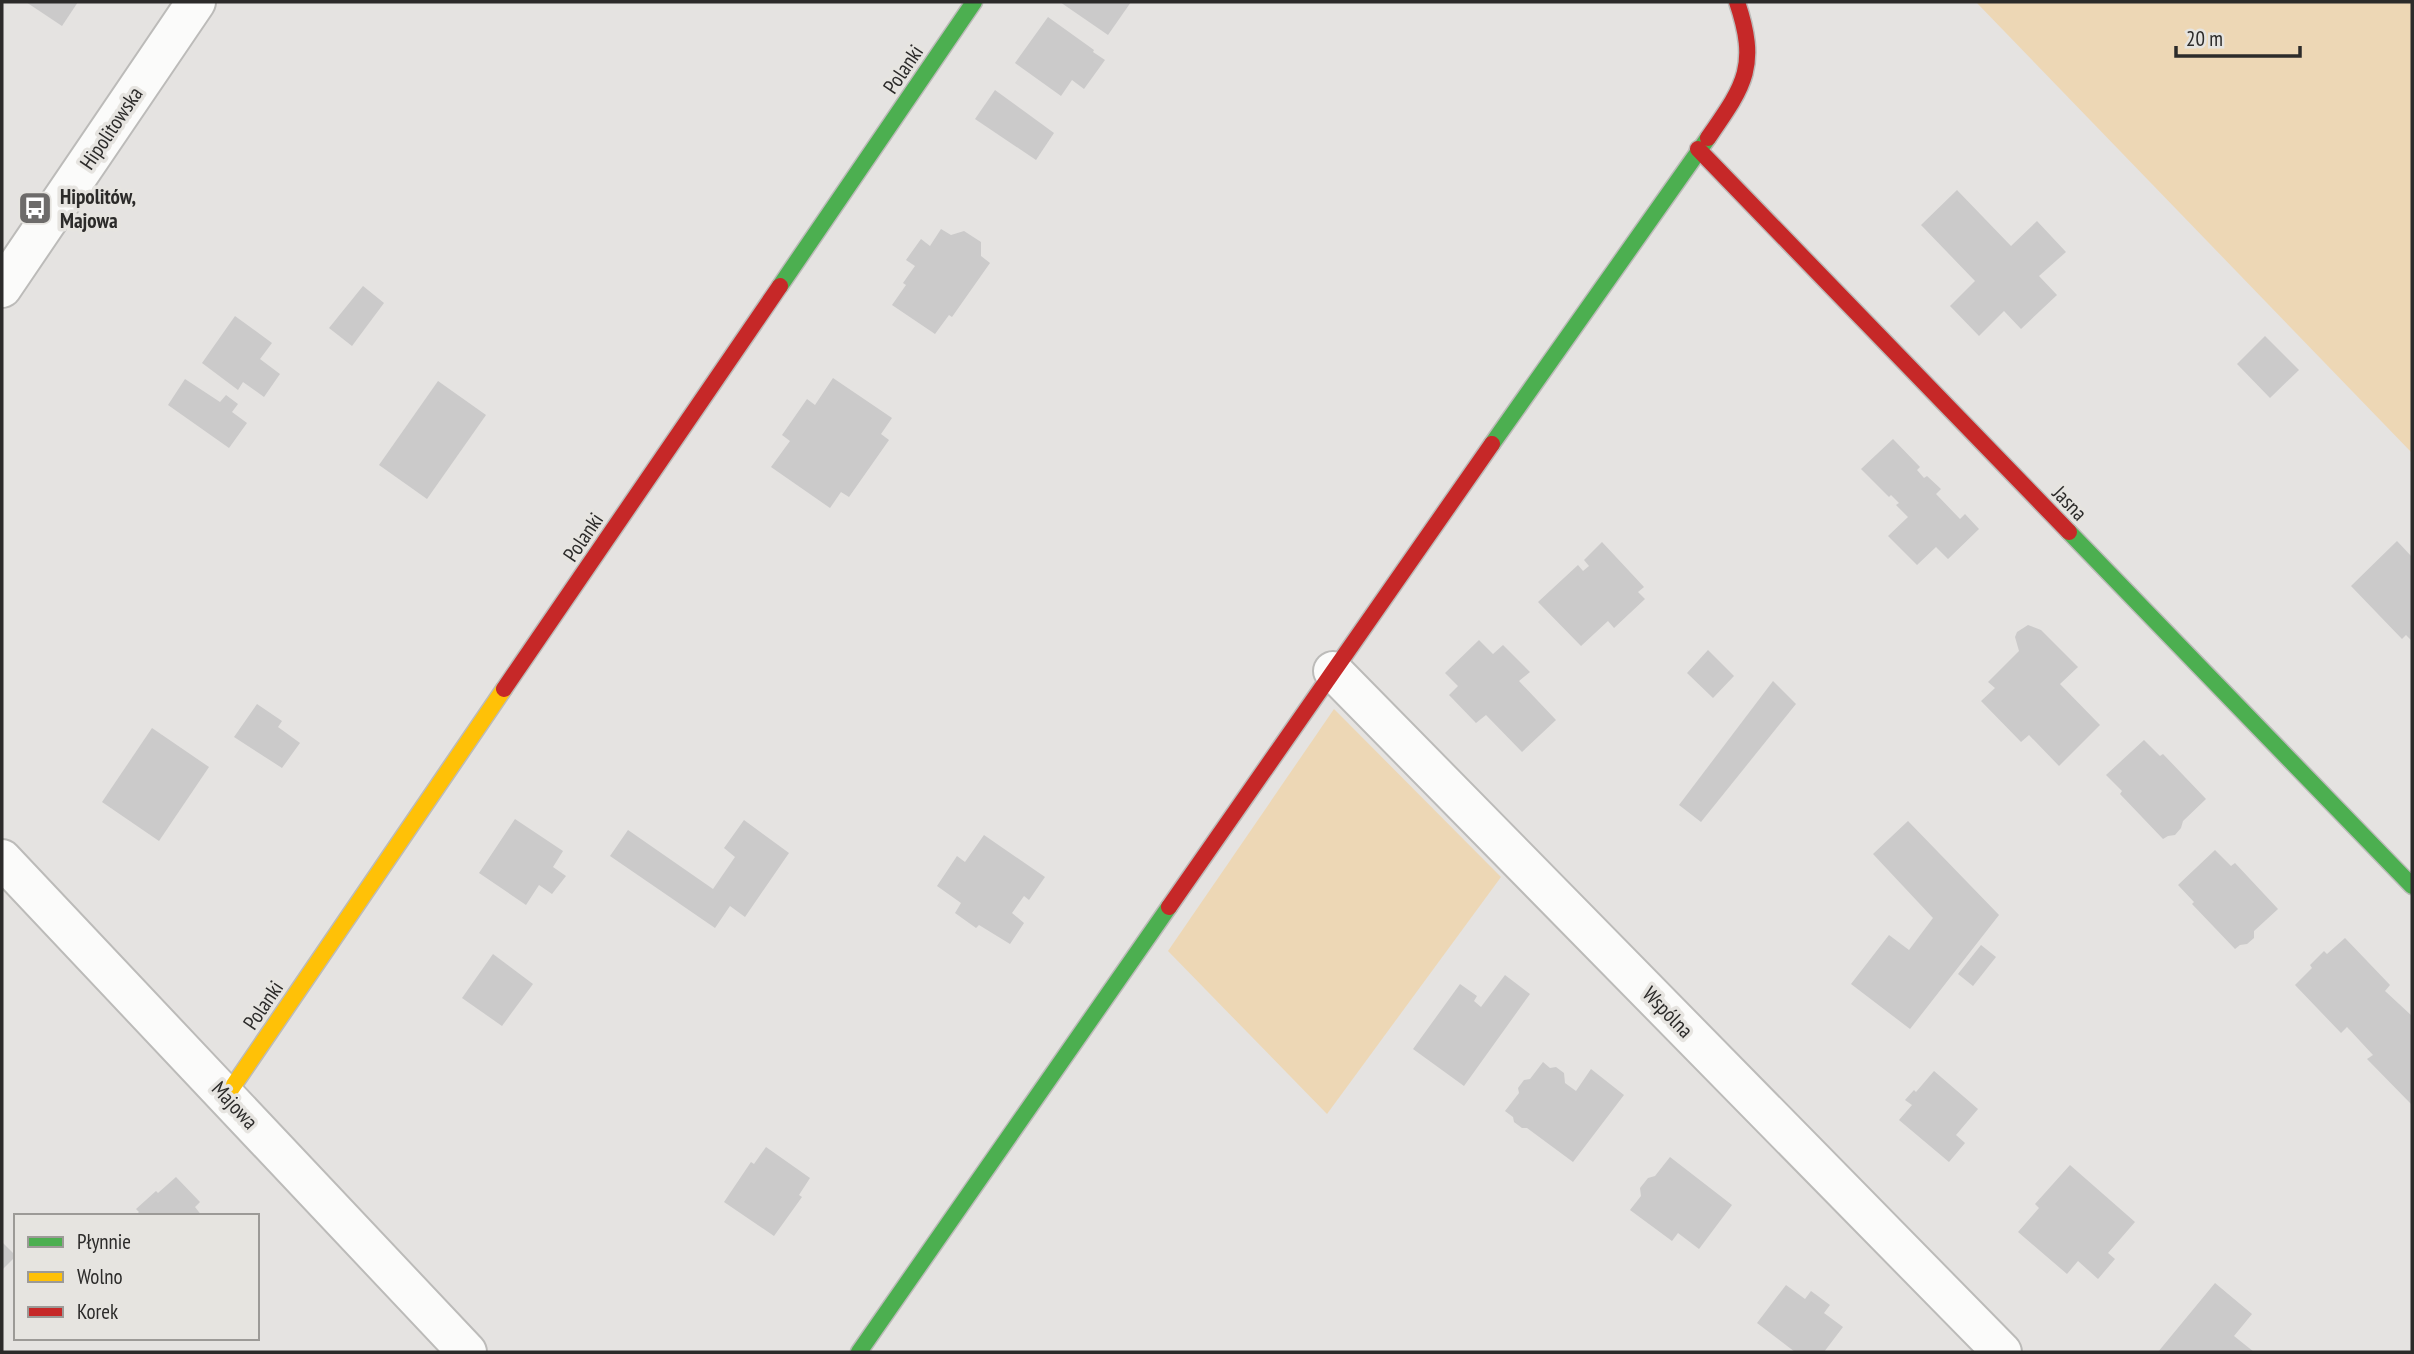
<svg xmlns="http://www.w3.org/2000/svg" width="2414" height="1354" font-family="'PT Sans Narrow',sans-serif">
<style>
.green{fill:#edd7b5}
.building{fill:#cbcaca}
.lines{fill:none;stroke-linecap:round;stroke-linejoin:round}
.street-casing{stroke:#bcbbb9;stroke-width:42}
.fast-casing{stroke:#bcbbb9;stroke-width:19}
.slow-casing{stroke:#bcbbb9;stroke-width:19}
.jam-casing{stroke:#bcbbb9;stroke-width:19}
.street{stroke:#fbfbfa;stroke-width:38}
.fast{stroke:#4caf50;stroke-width:16}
.slow{stroke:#ffc107;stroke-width:16}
.jam{stroke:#c62828;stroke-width:16}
.labels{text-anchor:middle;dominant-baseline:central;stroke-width:7;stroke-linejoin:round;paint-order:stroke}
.street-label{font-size:21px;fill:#2c2b2a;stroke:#e6e4e0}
.poi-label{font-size:21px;font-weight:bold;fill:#2c2b2a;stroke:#e6e4e0;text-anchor:start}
</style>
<rect width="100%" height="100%" fill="#e5e3e1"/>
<!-- green -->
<g class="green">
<path d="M 1976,2 L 2412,2 L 2412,453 Z"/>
<path d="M 1334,709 L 1501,877 L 1327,1114 L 1168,951 Z"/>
</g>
<!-- building -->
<g class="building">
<path d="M 26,2 L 78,2 L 62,26 Z"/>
<path d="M 1060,2 L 1131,2 L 1108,35 Z"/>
<path d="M 1048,17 L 1094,50 L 1093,52 L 1105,60 L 1084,89 L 1072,80 L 1061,96 L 1015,63 Z"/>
<path d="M 995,90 L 1054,133 L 1036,160 L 975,119 Z"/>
<path d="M 1957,190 L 2011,246 L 2037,221 L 2066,252 L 2039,276 L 2057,295 L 2021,329 L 2004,311 L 1979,336 L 1950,306 L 1975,281 L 1921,225 Z"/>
<path d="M 941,229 L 951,235 L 964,231 L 981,242 L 981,256 L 990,263 L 952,317 L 949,315 L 935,334 L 892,305 L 906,285 L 903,283 L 915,266 L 906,260 L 921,239 L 930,246 Z"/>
<path d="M 363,286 L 384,303 L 352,346 L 329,328 Z"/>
<path d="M 235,316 L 272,343 L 260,359 L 280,374 L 264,397 L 243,382 L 238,390 L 202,363 Z"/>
<path d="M 2265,336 L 2299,370 L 2270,398 L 2237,364 Z"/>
<path d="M 833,378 L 892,418 L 881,434 L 889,440 L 849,497 L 841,492 L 830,508 L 771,467 L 790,441 L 782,435 L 807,399 L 815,405 Z"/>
<path d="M 185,379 L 220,402 L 226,395 L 238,404 L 232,412 L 247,423 L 229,448 L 168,405 Z"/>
<path d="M 438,381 L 486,415 L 427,499 L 379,465 Z"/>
<path d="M 1893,439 L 1920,467 L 1917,470 L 1924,478 L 1927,476 L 1941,489 L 1936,494 L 1960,519 L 1965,514 L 1979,529 L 1948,559 L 1936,547 L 1917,565 L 1888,536 L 1908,517 L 1896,505 L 1899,503 L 1891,495 L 1889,497 L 1861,469 Z"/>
<path d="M 2397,541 L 2412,557 L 2412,641 L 2406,635 L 2402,639 L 2351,586 Z"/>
<path d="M 1602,542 L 1644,587 L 1638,592 L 1645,599 L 1614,628 L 1608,621 L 1581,646 L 1538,602 L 1578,565 L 1583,571 L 1589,566 L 1584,560 Z"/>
<path d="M 2028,625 L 2041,630 L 2078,667 L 2060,684 L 2100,725 L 2059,766 L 2029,735 L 2021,742 L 1981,701 L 1995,688 L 1988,682 L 2019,651 L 2015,637 L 2017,632 Z"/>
<path d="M 1479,640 L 1493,654 L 1503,645 L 1530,672 L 1519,681 L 1556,720 L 1522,752 L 1486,715 L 1476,723 L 1449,695 L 1458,686 L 1445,673 Z"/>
<path d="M 1708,650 L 1734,676 L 1713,698 L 1687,673 Z"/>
<path d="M 1773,681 L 1796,704 L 1701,822 L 1679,805 Z"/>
<path d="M 257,704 L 282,721 L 278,727 L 300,743 L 282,768 L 234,737 Z"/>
<path d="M 152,728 L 209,767 L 159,841 L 102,802 Z"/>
<path d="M 2144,740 L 2160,756 L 2163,754 L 2206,799 L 2183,821 L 2181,828 L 2175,835 L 2168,836 L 2163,839 L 2120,794 L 2122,791 L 2106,775 Z"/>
<path d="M 515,819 L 563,851 L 553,867 L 566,876 L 552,894 L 539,885 L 526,905 L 479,873 Z"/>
<path d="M 744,820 L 789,853 L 745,917 L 730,906 L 715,928 L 610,856 L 628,830 L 713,889 L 735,857 L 724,848 Z"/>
<path d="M 1908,821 L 1999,915 L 1910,1029 L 1851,984 L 1889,935 L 1909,950 L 1933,918 L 1873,854 Z"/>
<path d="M 984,835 L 1045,877 L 1029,900 L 1024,896 L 1012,913 L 1024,923 L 1010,944 L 979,925 L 976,928 L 955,913 L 961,903 L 937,886 L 957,856 L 965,862 Z"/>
<path d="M 2215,850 L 2231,866 L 2235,863 L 2278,909 L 2254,931 L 2254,938 L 2247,944 L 2240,945 L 2235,949 L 2192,904 L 2194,902 L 2178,885 Z"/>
<path d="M 2345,938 L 2390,985 L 2385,991 L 2412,1016 L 2412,1105 L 2367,1059 L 2373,1055 L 2347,1027 L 2341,1033 L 2295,985 L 2312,968 L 2310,965 L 2324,951 L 2327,954 Z"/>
<path d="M 1981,945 L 1996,957 L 1973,986 L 1958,974 Z"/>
<path d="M 493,954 L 533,984 L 502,1026 L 462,998 Z"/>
<path d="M 1505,975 L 1530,994 L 1464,1086 L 1413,1049 L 1460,984 L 1477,996 L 1474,1001 L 1481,1007 Z"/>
<path d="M 1543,1062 L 1550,1068 L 1556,1067 L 1564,1073 L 1565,1083 L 1576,1091 L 1591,1069 L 1624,1095 L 1573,1162 L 1527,1128 L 1522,1128 L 1514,1122 L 1513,1117 L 1505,1111 L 1519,1093 L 1518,1088 L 1524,1080 L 1530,1079 Z"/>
<path d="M 1934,1071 L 1978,1109 L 1956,1135 L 1965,1143 L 1949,1162 L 1899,1120 L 1912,1105 L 1905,1100 L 1914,1090 L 1916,1092 Z"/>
<path d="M 766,1147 L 810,1178 L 799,1195 L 802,1197 L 774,1236 L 724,1202 L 751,1162 L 754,1164 Z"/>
<path d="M 1670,1157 L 1732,1205 L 1699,1249 L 1678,1233 L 1672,1241 L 1630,1210 L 1641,1196 L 1640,1188 L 1648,1178 L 1655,1176 Z"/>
<path d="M 2070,1165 L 2135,1222 L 2108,1253 L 2115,1259 L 2098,1279 L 2078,1261 L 2067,1274 L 2018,1232 L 2039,1208 L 2035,1204 Z"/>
<path d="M 176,1177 L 200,1202 L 195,1207 L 202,1216 L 135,1216 L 139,1212 L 136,1209 L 156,1191 L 158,1193 Z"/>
<path d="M 2,1242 L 16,1256 L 2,1270 Z"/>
<path d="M 2215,1283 L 2252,1314 L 2234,1336 L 2254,1352 L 2158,1352 Z"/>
<path d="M 1786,1285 L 1805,1299 L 1811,1291 L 1830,1305 L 1824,1313 L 1843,1327 L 1824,1352 L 1795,1352 L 1757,1323 Z"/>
</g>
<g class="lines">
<!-- street casing -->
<g class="street-casing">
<g id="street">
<path d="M 2,288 L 196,2"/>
<path d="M 1333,671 L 2002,1352"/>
<path d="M 2,859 L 467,1352"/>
</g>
</g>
<!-- fast casing -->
<g class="fast-casing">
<g id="fast">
<path d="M 780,286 L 974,2"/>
<path d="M 1492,444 L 1708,138"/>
<path d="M 2069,532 L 2412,886"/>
<path d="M 859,1352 L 1169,907"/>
</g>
</g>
<!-- slow casing -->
<g class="slow-casing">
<path id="slow" d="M 227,1095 L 504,689"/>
</g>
<!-- jam casing -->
<g class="jam-casing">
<g id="jam">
<path d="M 1708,138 C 1744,86 1759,67 1737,2"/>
<path d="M 1698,149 L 2069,532"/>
<path d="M 504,689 L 780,286"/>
<path d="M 1169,907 L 1492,444"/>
</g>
</g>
<!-- street -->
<use href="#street" class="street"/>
<!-- fast -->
<use href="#fast" class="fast"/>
<!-- slow -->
<use href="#slow" class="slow"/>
<!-- jam -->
<use href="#jam" class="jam"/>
</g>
<!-- icons -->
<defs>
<g id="bus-square" transform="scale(1.75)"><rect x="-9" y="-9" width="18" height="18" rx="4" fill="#6d6b6a" stroke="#e6e4e0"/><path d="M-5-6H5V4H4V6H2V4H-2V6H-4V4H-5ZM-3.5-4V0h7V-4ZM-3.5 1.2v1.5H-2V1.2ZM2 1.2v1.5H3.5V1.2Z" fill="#fff"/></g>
</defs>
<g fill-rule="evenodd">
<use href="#bus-square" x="35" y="208"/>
</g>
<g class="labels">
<!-- street labels -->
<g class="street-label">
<text transform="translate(903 69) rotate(-56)">Polanki</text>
<text transform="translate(111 128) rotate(-56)">Hipolitowska</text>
<text transform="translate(2070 503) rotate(46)">Jasna</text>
<text transform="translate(583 537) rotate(-56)">Polanki</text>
<text transform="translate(263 1005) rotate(-56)">Polanki</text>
<text transform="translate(1668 1012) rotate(46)">Wspólna</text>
<text transform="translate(235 1105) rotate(47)">Majowa</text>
</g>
<!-- poi labels -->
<g class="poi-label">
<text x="60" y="196">Hipolitów,<tspan x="60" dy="24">Majowa</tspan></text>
</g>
</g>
<!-- border -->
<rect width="2414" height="1354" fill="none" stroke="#2c2b2a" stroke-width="7"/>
<!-- legend -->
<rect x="14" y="1214" width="245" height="126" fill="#e6e4e0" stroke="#9c9a97" stroke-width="2"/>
<rect x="28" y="1237" width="35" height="10" fill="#4caf50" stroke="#9c9a97" stroke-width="2"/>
<text x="77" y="1249" font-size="21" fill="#2c2b2a">Płynnie</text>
<rect x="28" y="1272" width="35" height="10" fill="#ffc107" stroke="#9c9a97" stroke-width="2"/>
<text x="77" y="1284" font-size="21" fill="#2c2b2a">Wolno</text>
<rect x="28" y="1307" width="35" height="10" fill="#c62828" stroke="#9c9a97" stroke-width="2"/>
<text x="77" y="1319" font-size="21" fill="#2c2b2a">Korek</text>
<!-- scale -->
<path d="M2176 46v10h124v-10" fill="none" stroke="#2c2b2a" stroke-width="3.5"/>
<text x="2186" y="46" font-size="21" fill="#2c2b2a" stroke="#e6e4e0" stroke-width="5" paint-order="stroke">20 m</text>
</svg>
